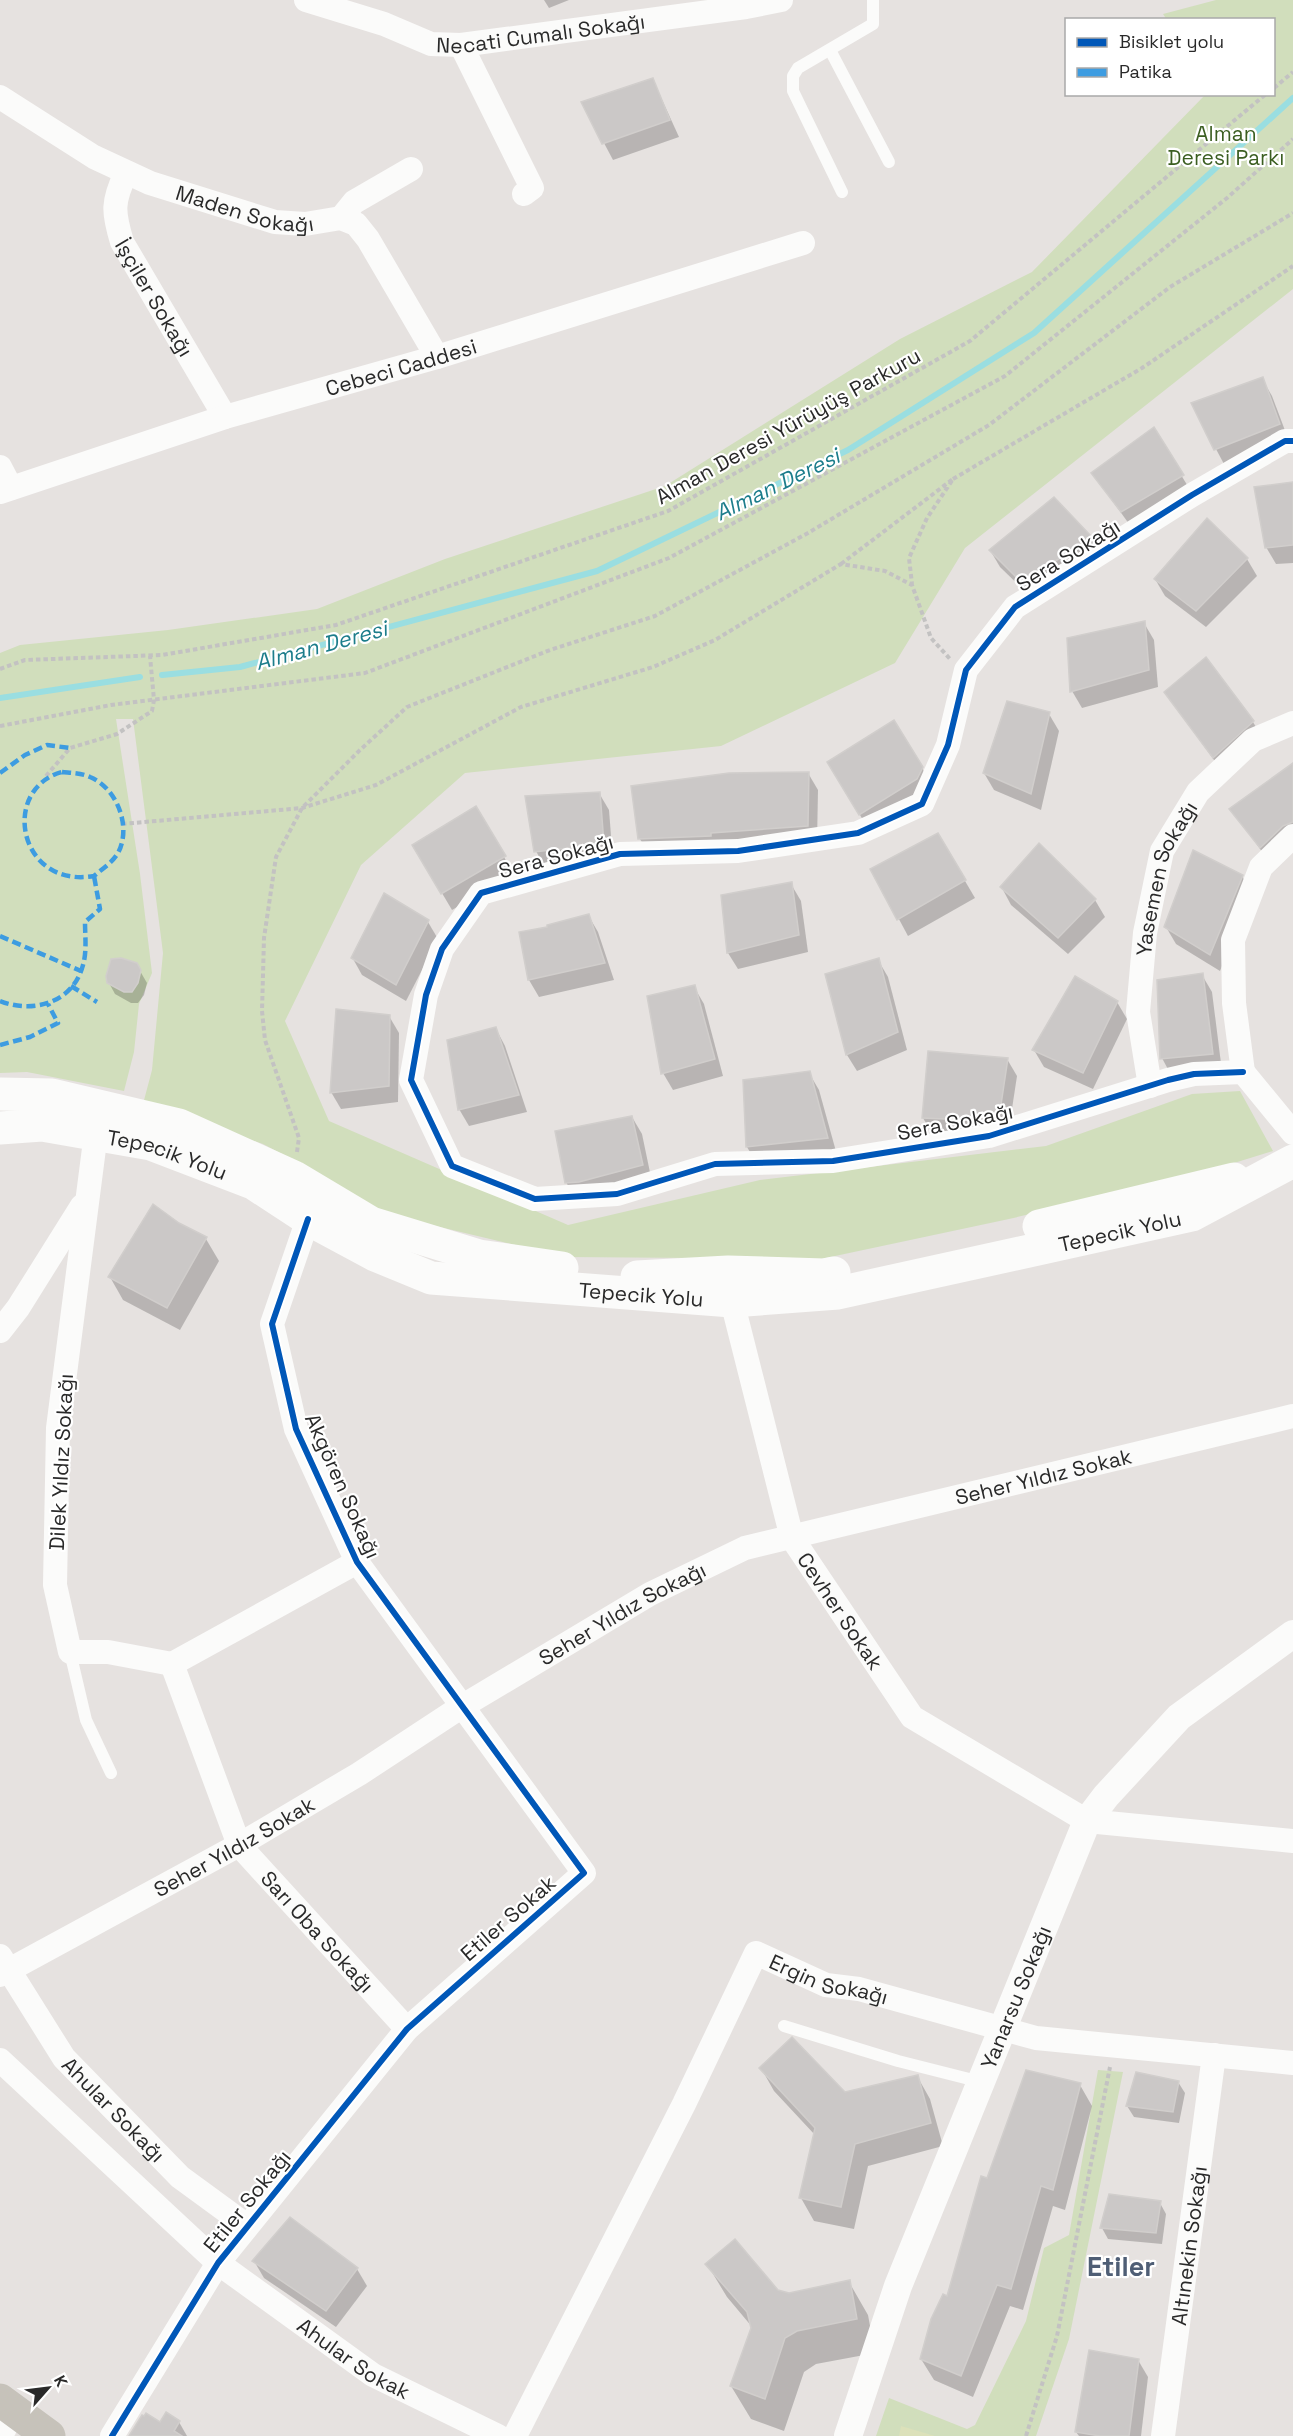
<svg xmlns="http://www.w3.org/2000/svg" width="1293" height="2436" font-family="'Space Grotesk',sans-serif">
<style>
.green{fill:#d1debc}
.pitch{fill:#dce1ba}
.shadow{fill:#0003}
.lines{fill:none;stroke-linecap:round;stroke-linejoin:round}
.stream{stroke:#9adee1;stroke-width:6}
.building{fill:#cbc8c7;stroke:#d1cecc;stroke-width:1.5}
.path{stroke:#c3c2c2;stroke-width:4;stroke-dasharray:4.5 3;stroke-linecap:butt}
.service{stroke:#fbfbfa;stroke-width:12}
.minor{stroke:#fbfbfa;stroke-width:24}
.tertiary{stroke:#fbfbfa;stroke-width:28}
.secondary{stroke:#fbfbfa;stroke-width:33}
.primary{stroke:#c6c2ba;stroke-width:33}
.quiet{stroke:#3d9ce1;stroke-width:4.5;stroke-dasharray:9 4.5;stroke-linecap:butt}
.cycleway-casing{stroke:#fff;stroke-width:10}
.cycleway{stroke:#0057b8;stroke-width:6}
.labels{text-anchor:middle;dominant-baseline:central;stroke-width:4.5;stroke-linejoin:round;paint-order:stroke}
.street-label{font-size:21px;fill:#292929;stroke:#fff}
.park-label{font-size:21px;fill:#3b5e21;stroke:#fff}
.water-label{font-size:22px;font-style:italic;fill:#1c7d8b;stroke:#fff}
.district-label{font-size:27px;font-weight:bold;fill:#4f5e75;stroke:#fff}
</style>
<rect width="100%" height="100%" fill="#e6e2e0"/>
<!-- green -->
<g class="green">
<path d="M 1216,0 L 1293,0 L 1293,289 L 965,548 L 895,663 L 721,746 L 465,773 L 361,865 L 285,1021 L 329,1121 L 568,1225 L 760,1180 L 1046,1146 L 1192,1094 L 1240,1091 L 1273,1151 L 1192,1176 L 1009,1219 L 821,1259 L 565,1257 L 377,1212 L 327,1178 L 263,1144 L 143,1104 L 152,1070 L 163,953 L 133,719 L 116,719 L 140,874 L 152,973 L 139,1004 L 134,1052 L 124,1091 L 27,1072 L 0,1073 L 0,653 L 20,645 L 168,630 L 317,609 L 445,559 L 665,486 L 900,339 L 1032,272 L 1205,95 L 1274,94 L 1274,20 L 1167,20 L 1163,14 Z"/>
<path d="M 1098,2070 L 1123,2072 L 1069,2339 L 1036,2436 L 876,2436 L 889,2398 L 967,2429 L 975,2425 L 1026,2321 L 1044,2248 L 1069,2235 Z"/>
</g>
<!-- pitch -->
<path class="pitch" d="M 901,2426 L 935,2436 L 899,2436 Z"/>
<!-- shadow -->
<g class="shadow">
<path d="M 544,0 L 569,0 L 549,8 Z"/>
<path d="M 653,80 L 679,137 L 613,160 L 604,143 Z"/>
<path d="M 1262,379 L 1272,396 L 1289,441 L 1225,466 L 1216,449 Z"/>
<path d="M 1153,429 L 1192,493 L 1132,528 L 1093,474 Z"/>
<path d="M 1293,484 L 1293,563 L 1276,564 L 1266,547 Z"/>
<path d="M 1207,520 L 1247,559 L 1257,576 L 1206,627 L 1165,596 L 1155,579 Z"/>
<path d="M 1092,539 L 1101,555 L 1032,598 L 1000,567 L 990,550 Z"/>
<path d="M 1144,623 L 1154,640 L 1158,687 L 1082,708 L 1072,691 Z"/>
<path d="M 1166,693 L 1253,722 L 1263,739 L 1224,774 Z"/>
<path d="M 1049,714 L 1059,731 L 1041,810 L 994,790 L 984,773 Z"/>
<path d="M 829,762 L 922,768 L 932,785 L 870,832 Z"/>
<path d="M 1293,765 L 1293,842 L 1271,864 L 1231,809 Z"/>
<path d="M 808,773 L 818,790 L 817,843 L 650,856 L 640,839 Z"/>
<path d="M 599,793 L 609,810 L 613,861 L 545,868 L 536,851 Z"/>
<path d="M 475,808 L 514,874 L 452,910 L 414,846 Z"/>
<path d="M 938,835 L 975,898 L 908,936 L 872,869 Z"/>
<path d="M 1242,876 L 1251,893 L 1220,971 L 1176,944 L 1166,927 Z"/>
<path d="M 791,884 L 801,901 L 808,952 L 738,969 L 728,953 Z"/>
<path d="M 1002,888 L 1095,900 L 1105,917 L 1068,954 L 1011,905 Z"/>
<path d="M 588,915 L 598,932 L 614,980 L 539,997 L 529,980 L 521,933 L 549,928 Z"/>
<path d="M 428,922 L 438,939 L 406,1001 L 362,975 L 352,957 Z"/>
<path d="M 878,960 L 888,977 L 907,1050 L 857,1071 L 847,1055 L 827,975 Z"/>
<path d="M 136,964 L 147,983 L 144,995 L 138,1003 L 131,1003 L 115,994 L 109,983 Z"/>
<path d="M 1202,975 L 1212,992 L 1222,1071 L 1171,1075 L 1162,1058 Z"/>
<path d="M 694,987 L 704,1004 L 723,1076 L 673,1090 L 663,1073 Z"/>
<path d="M 1117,1002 L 1127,1019 L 1093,1089 L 1044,1067 L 1034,1050 Z"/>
<path d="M 389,1016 L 399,1033 L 398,1102 L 341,1109 L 331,1092 Z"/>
<path d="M 496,1029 L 505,1046 L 527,1112 L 469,1126 L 459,1109 Z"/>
<path d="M 1007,1059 L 1017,1076 L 1008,1135 L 933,1135 L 923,1118 Z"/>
<path d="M 809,1073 L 819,1090 L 837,1155 L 757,1164 L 747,1147 L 744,1082 Z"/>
<path d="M 632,1117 L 642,1134 L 652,1182 L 576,1199 L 566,1182 Z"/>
<path d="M 178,1225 L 206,1239 L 219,1261 L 180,1330 L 123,1300 L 110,1277 Z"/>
<path d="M 761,2068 L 844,2094 L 917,2076 L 930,2099 L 943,2146 L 868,2166 L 854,2229 L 814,2221 L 801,2198 L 815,2135 L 774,2091 Z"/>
<path d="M 1178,2082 L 1185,2093 L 1179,2123 L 1134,2117 L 1127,2106 Z"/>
<path d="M 1080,2085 L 1092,2106 L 1065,2210 L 1053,2206 L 1023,2310 L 1010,2306 L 973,2397 L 934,2380 L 921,2359 L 948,2298 L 988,2180 Z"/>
<path d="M 1160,2203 L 1166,2214 L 1162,2244 L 1108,2239 L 1102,2228 Z"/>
<path d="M 254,2261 L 357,2269 L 367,2286 L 336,2327 L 264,2278 Z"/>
<path d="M 707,2264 L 789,2295 L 849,2282 L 868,2315 L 875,2353 L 816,2364 L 804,2372 L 784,2431 L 751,2419 L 731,2386 L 753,2328 L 727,2297 Z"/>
<path d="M 1138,2360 L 1148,2377 L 1141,2436 L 1079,2436 L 1076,2432 Z"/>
<path d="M 179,2422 L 187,2436 L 130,2436 L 160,2424 Z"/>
</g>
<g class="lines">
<!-- stream -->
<g class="stream">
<path d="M 162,675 L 240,667 L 597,571 L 848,450 L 1034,333 L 1293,98"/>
<path d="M 0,698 L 140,677"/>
</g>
</g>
<!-- building -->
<g class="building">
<path d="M 653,78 L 670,120 L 602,144 L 581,102 Z"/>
<path d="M 1263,377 L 1280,424 L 1214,450 L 1191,403 Z"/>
<path d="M 1154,427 L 1184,475 L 1121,512 L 1091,473 Z"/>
<path d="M 1293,482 L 1293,545 L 1265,548 L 1254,487 Z"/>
<path d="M 1054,497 L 1093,538 L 1021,582 L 989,550 Z"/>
<path d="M 1207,518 L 1248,558 L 1196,611 L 1154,579 Z"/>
<path d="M 1145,621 L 1149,670 L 1070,692 L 1067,638 Z"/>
<path d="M 1206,657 L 1254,721 L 1213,758 L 1164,692 Z"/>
<path d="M 1007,701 L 1050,712 L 1031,794 L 983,773 Z"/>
<path d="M 894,720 L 923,767 L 917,779 L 859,815 L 827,762 Z"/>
<path d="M 1293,763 L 1293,822 L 1283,826 L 1260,848 L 1229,809 Z"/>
<path d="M 809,772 L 808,826 L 711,833 L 711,836 L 638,839 L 631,786 L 729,773 Z"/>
<path d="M 600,792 L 604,844 L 534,852 L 525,796 Z"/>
<path d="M 476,806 L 506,856 L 441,894 L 412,845 Z"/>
<path d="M 938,833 L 966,880 L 897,920 L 870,869 Z"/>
<path d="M 1039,843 L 1096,899 L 1058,938 L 1000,887 Z"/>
<path d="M 1193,850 L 1243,875 L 1210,955 L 1164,927 Z"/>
<path d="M 792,882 L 799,935 L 727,953 L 721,895 Z"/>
<path d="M 384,893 L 429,920 L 396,985 L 351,958 Z"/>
<path d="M 589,914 L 605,963 L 528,980 L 519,932 L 547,927 L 547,925 Z"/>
<path d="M 121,958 L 137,963 L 141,970 L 138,983 L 132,992 L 124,992 L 107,983 L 106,976 L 111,959 Z"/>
<path d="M 879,958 L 898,1032 L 846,1055 L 825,974 Z"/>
<path d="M 1203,973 L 1213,1054 L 1160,1059 L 1157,980 Z"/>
<path d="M 1075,976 L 1118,1001 L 1083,1073 L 1032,1050 Z"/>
<path d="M 695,985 L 715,1059 L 661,1074 L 647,996 Z"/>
<path d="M 336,1009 L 390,1015 L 389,1086 L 330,1093 Z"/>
<path d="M 496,1027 L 519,1095 L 458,1110 L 447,1040 Z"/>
<path d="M 928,1051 L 1008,1058 L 999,1118 L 990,1121 L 922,1118 Z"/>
<path d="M 810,1071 L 828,1138 L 746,1147 L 743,1080 Z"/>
<path d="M 632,1116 L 643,1165 L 579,1182 L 565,1183 L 555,1131 Z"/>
<path d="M 153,1204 L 179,1223 L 207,1237 L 167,1308 L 108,1277 Z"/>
<path d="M 792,2037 L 845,2092 L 918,2075 L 931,2123 L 855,2144 L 841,2207 L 799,2198 L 815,2128 L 759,2068 Z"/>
<path d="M 1026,2070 L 1081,2083 L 1053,2190 L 1041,2186 L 1011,2289 L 997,2285 L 961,2376 L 920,2359 L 931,2319 L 943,2294 L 947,2296 L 981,2176 L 987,2178 Z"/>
<path d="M 1136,2072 L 1179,2081 L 1173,2112 L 1126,2106 Z"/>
<path d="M 1109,2194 L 1161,2201 L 1156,2233 L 1100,2228 Z"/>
<path d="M 290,2217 L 358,2268 L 326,2311 L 252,2261 Z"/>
<path d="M 735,2239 L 778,2290 L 789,2293 L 850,2280 L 857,2319 L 797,2331 L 785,2338 L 765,2399 L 730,2386 L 751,2328 L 747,2312 L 705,2264 Z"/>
<path d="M 1089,2350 L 1139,2359 L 1129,2436 L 1100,2436 L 1075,2432 Z"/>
<path d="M 166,2412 L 180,2421 L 174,2431 L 182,2436 L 129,2436 L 142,2415 L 144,2416 L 146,2413 L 160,2422 Z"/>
</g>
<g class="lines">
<!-- path -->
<g class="path">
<path d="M 1274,88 L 1293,72"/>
<path d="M 953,479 L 1142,368 L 1293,266"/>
<path d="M 841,564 L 953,479 L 927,518 L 909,558 L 912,584"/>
<path d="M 0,669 L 25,660 L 162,655 L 336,625 L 668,511 L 970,341 L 1266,94"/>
<path d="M 0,726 L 111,705 L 365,673 L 669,558 L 1005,376 L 1227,198 L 1293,139"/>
<path d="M 46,776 L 70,748 L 117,734 L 152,711 L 154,700 L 150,656"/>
<path d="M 122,824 L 302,808 L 376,785 L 521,707 L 653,667 L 715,640 L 841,564 L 885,571 L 912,585 L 931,638 L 950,659"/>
<path d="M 297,1152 L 299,1138 L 265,1040 L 262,1011 L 264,938 L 276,857 L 302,808 L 360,750 L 407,707 L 550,650 L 655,616 L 808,533 L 989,425 L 1170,287 L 1293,213"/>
<path d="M 1026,2436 L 1057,2336 L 1110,2067"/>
</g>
<!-- service -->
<g class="service">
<path d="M 830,50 L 889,162"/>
<path d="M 842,192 L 793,91 L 793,76 L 798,68 L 873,24 L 873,0"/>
<path d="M 70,1652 L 86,1720 L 111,1773"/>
<path d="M 784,2026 L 898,2061 L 981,2082"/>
</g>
<!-- minor -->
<g class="minor">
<path id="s1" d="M 306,0 L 384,24 L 431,44 L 461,45 L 746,7 L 781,0"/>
<path d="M 461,45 L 532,188 L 524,194"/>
<path id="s2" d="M 0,97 L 94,157 L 150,183 L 275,222 L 305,224 L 341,218 L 356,224 L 368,239 L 437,357"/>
<path id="s3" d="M 126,173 C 112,202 113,212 122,242 L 225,417"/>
<path d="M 341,218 L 354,202 L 411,169"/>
<path d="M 0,467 L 11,488"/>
<path id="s4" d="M 0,492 L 225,417 L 437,357 L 803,243"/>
<path d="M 1243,1072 L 1194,1074 L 1168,1080 L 989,1136 L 833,1161 L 715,1164 L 617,1194 L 535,1199 L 452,1166 L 411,1080 L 426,995 L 442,949 L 481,893 L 620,854 L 738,851 L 858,833 L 922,804 L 948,745 L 966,670 L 1015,607 L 1192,495 L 1285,441 L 1293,441"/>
<path d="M 1243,1072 L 1234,1003 L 1233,940 L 1261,867 L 1293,836"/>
<path d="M 1243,1072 L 1293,1133"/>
<path id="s5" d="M 1150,1086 L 1138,1012 L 1145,933 L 1162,851 L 1198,792 L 1253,740 L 1293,723"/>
<path d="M 96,1133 L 58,1428 L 55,1585 L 70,1652 L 108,1652 L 172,1664"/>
<path id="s6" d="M 732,1301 L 792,1538 L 912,1717 L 1087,1821 L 1293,1841"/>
<path d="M 0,1331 L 18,1308 L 82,1206"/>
<path id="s7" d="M 172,1664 L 239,1845 L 407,2029"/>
<path d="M 172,1664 L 357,1562"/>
<path id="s8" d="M 0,1956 L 64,2058 L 180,2177 L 247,2226"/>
<path id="s9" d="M 0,1975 L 239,1845 L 359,1774 L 461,1707 L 650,1594 L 745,1548 L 1293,1416"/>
<path id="s10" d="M 0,2060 L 218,2263 L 373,2375 L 498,2436"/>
<path d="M 1,2436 L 14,2410"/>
<path d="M 112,2436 L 218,2263 L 407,2029 L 584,1873 L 357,1562 L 296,1429 L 272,1324 L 308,1219"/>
<path id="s11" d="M 515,2436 L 684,2104 L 756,1953 L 826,1985 L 859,1989 L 1036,2038 L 1293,2063"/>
<path id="s12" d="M 1163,2436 L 1214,2055"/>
</g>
<!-- tertiary -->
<path class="tertiary" id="s13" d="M 848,2436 L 898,2286 L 1087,1821 L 1106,1796 L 1179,1717 L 1293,1634"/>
<!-- secondary -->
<g class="secondary">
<path d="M 0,1094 L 52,1095 L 179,1125 L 294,1177 L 371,1223 L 479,1256 L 562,1268"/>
<path id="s14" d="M 0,1128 L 42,1125 L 151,1144 L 253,1183 L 308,1219 L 375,1255 L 431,1278 L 732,1301 L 838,1293 L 1192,1215 L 1293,1161"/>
<path d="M 1039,1226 L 1234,1179"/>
<path d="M 637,1277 L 728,1272 L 824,1275 L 834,1273"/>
</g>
<!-- primary -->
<path class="primary" d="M 0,2400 L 49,2436"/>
<!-- quiet -->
<g class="quiet">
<path d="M 62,772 C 72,773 81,773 90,777 C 117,788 132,827 118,853 C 112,863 102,869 94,876 C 18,889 0,789 62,772 Z"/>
<path d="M 0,773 L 25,755 L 47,745 L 70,748"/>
<path d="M 0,936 L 81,971"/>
<path d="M 71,986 L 97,1002"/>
<path d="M 0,1001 C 33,1014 73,1003 83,965 C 87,952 85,935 85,922 L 100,909 L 94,876"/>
<path d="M 0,1045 L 30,1037 L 58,1023 L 48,1004"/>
</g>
<!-- cycleway casing -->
<g class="cycleway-casing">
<g id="cycleway">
<path d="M 1243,1072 L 1194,1074 L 1168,1080 L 989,1136 L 833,1161 L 715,1164 L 617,1194 L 535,1199 L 452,1166 L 411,1080 L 426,995 L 442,949 L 481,893 L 620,854 L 738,851 L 858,833 L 922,804 L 948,745 L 966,670 L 1015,607 L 1192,495 L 1285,441 L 1293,441"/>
<path d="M 112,2436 L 218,2263 L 407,2029 L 584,1873 L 357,1562 L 296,1429 L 272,1324 L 308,1219"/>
</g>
</g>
<!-- cycleway -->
<use href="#cycleway" class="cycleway"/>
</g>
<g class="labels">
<!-- street labels -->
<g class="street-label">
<text stroke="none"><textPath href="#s1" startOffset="243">Necati Cumalı Sokağı</textPath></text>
<text stroke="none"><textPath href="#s2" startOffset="272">Maden Sokağı</textPath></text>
<text stroke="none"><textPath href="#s3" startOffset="136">İşçiler Sokağı</textPath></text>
<text stroke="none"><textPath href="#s4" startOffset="420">Cebeci Caddesi</textPath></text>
<text transform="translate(788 426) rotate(-29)">Alman Deresi Yürüyüş Parkuru</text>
<text transform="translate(1068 555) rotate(-32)">Sera Sokağı</text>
<text transform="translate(556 856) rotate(-15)">Sera Sokağı</text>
<text stroke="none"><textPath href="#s5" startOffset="213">Yasemen Sokağı</textPath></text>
<text transform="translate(955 1122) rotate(-11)">Sera Sokağı</text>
<text stroke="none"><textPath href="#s14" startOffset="171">Tepecik Yolu</textPath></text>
<text stroke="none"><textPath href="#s14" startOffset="1161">Tepecik Yolu</textPath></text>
<text stroke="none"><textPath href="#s14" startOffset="675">Tepecik Yolu</textPath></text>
<text transform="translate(61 1462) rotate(-87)">Dilek Yıldız Sokağı</text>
<text stroke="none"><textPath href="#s9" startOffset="1166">Seher Yıldız Sokak</textPath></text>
<text transform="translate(343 1486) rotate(66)">Akgören Sokağı</text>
<text stroke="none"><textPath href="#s6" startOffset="332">Cevher Sokak</textPath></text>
<text stroke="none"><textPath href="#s9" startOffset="720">Seher Yıldız Sokağı</textPath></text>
<text stroke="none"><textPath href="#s9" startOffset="267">Seher Yıldız Sokak</textPath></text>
<text transform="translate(508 1918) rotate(-41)">Etiler Sokak</text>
<text stroke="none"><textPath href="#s7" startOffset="310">Sarı Oba Sokağı</textPath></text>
<text stroke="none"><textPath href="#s11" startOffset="618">Ergin Sokağı</textPath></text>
<text stroke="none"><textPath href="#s13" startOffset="470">Yanarsu Sokağı</textPath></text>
<text stroke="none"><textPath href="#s8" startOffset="192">Ahular Sokağı</textPath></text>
<text transform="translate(247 2201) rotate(-51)">Etiler Sokağı</text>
<text stroke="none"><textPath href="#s12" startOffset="192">Altınekin Sokağı</textPath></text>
<text stroke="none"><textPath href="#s10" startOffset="464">Ahular Sokak</textPath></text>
</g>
<!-- park labels -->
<g class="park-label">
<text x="1226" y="133">Alman<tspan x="1226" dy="24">Deresi Parkı</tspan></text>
</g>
<!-- water labels -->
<g class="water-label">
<text transform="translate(777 484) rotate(-26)">Alman Deresi</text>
<text transform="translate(321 645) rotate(-15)">Alman Deresi</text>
</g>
<!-- district labels -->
<g class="district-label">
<text x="1121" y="2266">Etiler</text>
</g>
</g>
<!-- legend -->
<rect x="1065" y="18" width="210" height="78" fill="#ffffff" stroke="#a9a9a9" stroke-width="1.5"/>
<rect x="1077" y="38" width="30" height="9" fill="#0057b8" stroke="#a9a9a9" stroke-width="1.5"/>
<text x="1119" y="48" font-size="18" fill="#292929">Bisiklet yolu</text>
<rect x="1077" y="68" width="30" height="9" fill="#3d9ce1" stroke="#a9a9a9" stroke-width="1.5"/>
<text x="1119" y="78" font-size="18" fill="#292929">Patika</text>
<!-- north arrow -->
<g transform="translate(48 2388) rotate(62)" stroke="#ffffff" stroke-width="4.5" paint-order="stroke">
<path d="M0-4.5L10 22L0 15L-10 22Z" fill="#292929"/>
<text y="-9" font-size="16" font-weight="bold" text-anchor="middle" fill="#292929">K</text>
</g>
</svg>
